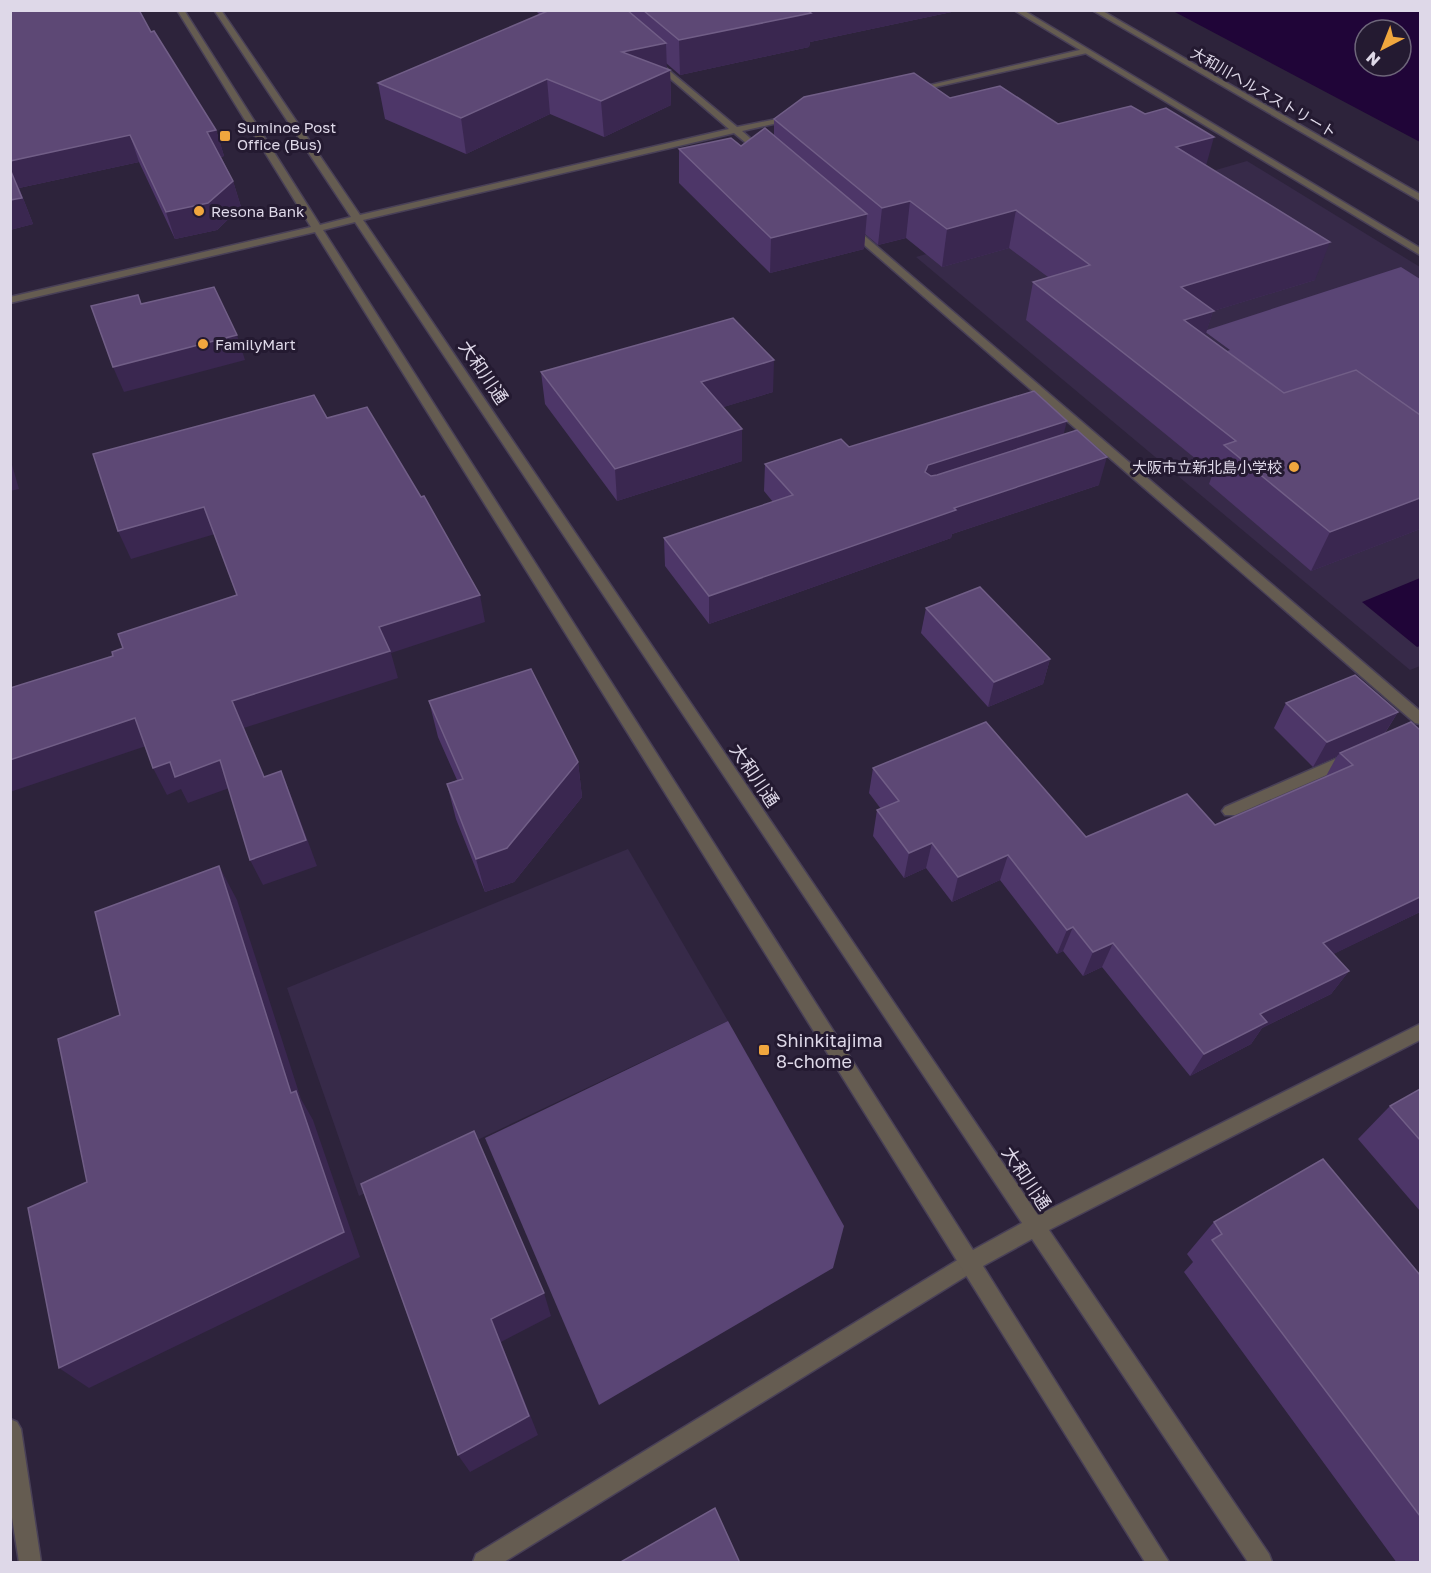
<svg xmlns="http://www.w3.org/2000/svg" width="1431" height="1573" font-family="'Golos Text','Noto Sans JP',sans-serif">
<style>
.built{fill:#372a49}
.green{fill:#5a4575}
.water{fill:#200538;fill-rule:evenodd}
.lines{fill:none;stroke-linecap:round;stroke-linejoin:round}
.service-casing{stroke:#494057;stroke-width:3}
.pedestrian-casing{stroke:#494057;stroke-width:3}
.minor-casing{stroke:#494057;stroke-width:3}
.tertiary-casing{stroke:#494057;stroke-width:3}
.service{fill:#655c51;fill-rule:evenodd}
.pedestrian{fill:#655c51;fill-rule:evenodd}
.minor{fill:#655c51;fill-rule:evenodd}
.tertiary{fill:#655c51;fill-rule:evenodd}
.wall{fill:#4d3668}
.shaded-wall{fill:#3a2750}
.building{fill:#5d4875;stroke:#715e87;stroke-width:1.5}
.poi-dot{fill:#f0a63e;stroke:#241a31;stroke-width:2}
.labels{text-anchor:middle;dominant-baseline:central;stroke-width:6;stroke-linejoin:round;paint-order:stroke}
.far-street-label{font-size:15px;fill:#ded8e8;stroke:#241a31}
.far-poi-label{font-size:15px;fill:#ded8e8;stroke:#241a31;text-anchor:start}
.street-label{font-size:18px;fill:#ded8e8;stroke:#241a31}
.poi-label{font-size:18px;fill:#ded8e8;stroke:#241a31;text-anchor:start}
</style>
<rect width="100%" height="100%" fill="#2d233b"/>
<!-- built -->
<g class="built">
<path d="M 1247,161 L 1420,267 L 1420,666 L 1410,670 L 916,257 Z"/>
<path d="M 628,849 L 728,1021 L 359,1196 L 287,988 Z"/>
</g>
<!-- green -->
<g class="green">
<path d="M 1401,267 L 1420,279 L 1420,457 L 1287,416 L 1208,358 L 1230,350 L 1204,331 Z"/>
<path d="M 728,1021 L 844,1226 L 833,1268 L 599,1405 L 485,1138 Z"/>
</g>
<!-- water -->
<g class="water">
<path d="M 1173,11 L 1420,11 L 1420,142 ZM 1365,30 L 1401,30 L 1401,66 L 1365,66 Z"/>
<path d="M 1420,578 L 1420,646 L 1417,647 L 1362,602 Z"/>
</g>
<g class="lines">
<!-- service casing -->
<g class="service-casing">
<path id="service" d="M 1349,753 L 1354,755 L 1356,759 L 1354,763 L 1235,815 L 1225,815 L 1222,811 L 1225,807 Z"/>
</g>
<!-- pedestrian casing -->
<g class="pedestrian-casing">
<path id="pedestrian" d="M 1092,10 L 1101,10 L 1420,194 L 1420,201 Z"/>
</g>
<!-- minor casing -->
<g class="minor-casing">
<g id="minor">
<path d="M 1014,10 L 1023,10 L 1420,248 L 1420,255 Z"/>
<path d="M 969,1253 L 976,1256 L 979,1263 L 976,1270 L 504,1562 L 473,1562 L 476,1554 Z"/>
</g>
</g>
<!-- tertiary casing -->
<g class="tertiary-casing">
<g id="tertiary">
<path d="M 177,10 L 184,10 L 320,225 L 351,217 L 214,10 L 221,10 L 360,215 L 729,129 L 651,62 L 651,58 L 654,58 L 737,127 L 796,115 L 796,119 L 742,131 L 766,152 L 767,154 L 763,157 L 734,133 L 363,220 L 1038,1215 L 1420,1024 L 1420,1040 L 1049,1230 L 1269,1554 L 1272,1562 L 1248,1562 L 1032,1239 L 983,1266 L 1169,1562 L 1145,1562 L 315,232 L 10,303 L 10,297 L 311,227 ZM 355,222 L 1022,1223 L 973,1250 L 323,230 Z"/>
<path d="M 1084,49 L 1087,49 L 1087,53 L 913,92 L 909,90 Z"/>
<path d="M 847,226 L 853,226 L 1420,711 L 1420,724 L 1415,723 L 847,230 Z"/>
<path d="M 10,1419 L 17,1422 L 21,1429 L 41,1562 L 19,1562 L 10,1505 Z"/>
</g>
</g>
<!-- service -->
<use href="#service" class="service"/>
<!-- pedestrian -->
<use href="#pedestrian" class="pedestrian"/>
<!-- minor -->
<use href="#minor" class="minor"/>
<!-- tertiary -->
<use href="#tertiary" class="tertiary"/>
</g>
<!-- wall -->
<g class="wall">
<path d="M 10,10 L 151,32 L 216,130 L 224,156 L 221,157 L 233,181 L 241,207 L 217,230 L 175,239 L 139,162 L 19,188 L 33,224 L 10,230 Z"/>
<path d="M 535,10 L 961,10 L 810,42 L 809,47 L 680,75 L 666,63 L 666,69 L 670,70 L 671,105 L 604,137 L 550,114 L 466,154 L 385,119 L 378,83 L 540,15 Z"/>
<path d="M 950,98 L 1058,124 L 1206,166 L 1315,280 L 1213,311 L 1205,335 L 1284,393 L 1420,415 L 1420,529 L 1311,571 L 1209,484 L 1213,473 L 1026,320 L 1033,282 L 1048,277 L 1009,248 L 942,267 L 906,238 L 878,245 L 865,234 L 864,249 L 770,273 L 679,183 L 679,149 L 741,146 L 774,136 L 774,119 Z"/>
<path d="M 541,372 L 773,392 L 723,407 L 742,429 L 742,461 L 617,501 L 545,404 Z"/>
<path d="M 1063,435 L 1099,485 L 952,534 L 951,538 L 709,624 L 665,566 L 664,538 L 773,502 L 764,491 L 765,464 Z"/>
<path d="M 926,608 L 1050,659 L 1043,684 L 988,707 L 921,633 Z"/>
<path d="M 429,701 L 578,762 L 582,797 L 514,882 L 485,892 L 456,819 L 447,784 L 457,780 L 438,737 Z"/>
<path d="M 1286,703 L 1398,712 L 1385,733 L 1420,730 L 1420,912 L 1333,954 L 1349,971 L 1331,994 L 1262,1028 L 1251,1044 L 1190,1076 L 1102,967 L 1083,976 L 1063,951 L 1057,954 L 1000,880 L 952,902 L 926,868 L 904,878 L 873,836 L 877,810 L 881,809 L 869,793 L 873,768 L 1086,837 L 1215,825 L 1325,778 L 1337,756 L 1313,767 L 1274,728 Z"/>
<path d="M 1420,1089 L 1420,1211 L 1358,1139 L 1390,1106 Z"/>
<path d="M 1214,1222 L 1420,1275 L 1420,1563 L 1397,1563 L 1184,1272 L 1193,1262 L 1187,1254 Z"/>
</g>
<!-- shaded-wall -->
<g class="shaded-wall">
<path d="M 806,10 L 961,10 L 810,42 L 809,47 L 680,75 L 679,40 Z"/>
<path d="M 666,43 L 667,71 L 670,70 L 671,105 L 604,137 L 601,101 L 622,52 Z"/>
<path d="M 547,79 L 550,114 L 466,154 L 461,118 Z"/>
<path d="M 216,130 L 224,156 L 215,158 L 207,132 Z"/>
<path d="M 130,135 L 139,162 L 19,188 L 33,224 L 10,230 L 10,161 Z"/>
<path d="M 1214,137 L 1204,173 L 1176,147 Z"/>
<path d="M 233,181 L 241,207 L 217,230 L 175,239 L 166,212 Z"/>
<path d="M 910,201 L 906,238 L 878,245 L 882,208 Z"/>
<path d="M 1016,210 L 1009,248 L 942,267 L 947,229 Z"/>
<path d="M 867,214 L 864,249 L 770,273 L 771,238 Z"/>
<path d="M 1330,242 L 1315,280 L 1213,311 L 1201,349 L 1172,358 L 1181,287 Z"/>
<path d="M 237,335 L 245,360 L 124,392 L 113,367 Z"/>
<path d="M 774,360 L 773,392 L 701,414 L 701,382 Z"/>
<path d="M 1067,421 L 1060,448 L 923,493 L 925,472 L 928,465 Z"/>
<path d="M 742,429 L 742,461 L 617,501 L 615,469 Z"/>
<path d="M 1107,457 L 1099,485 L 952,534 L 951,538 L 709,624 L 709,596 L 954,508 Z"/>
<path d="M 10,458 L 19,489 L 10,491 Z"/>
<path d="M 1420,498 L 1420,529 L 1311,571 L 1330,532 Z"/>
<path d="M 204,507 L 215,534 L 131,559 L 118,531 Z"/>
<path d="M 480,595 L 485,622 L 391,653 L 398,678 L 244,728 L 232,701 L 379,627 Z"/>
<path d="M 1050,659 L 1043,684 L 988,707 L 994,682 Z"/>
<path d="M 1398,712 L 1382,737 L 1340,753 L 1337,756 L 1313,767 L 1327,742 Z"/>
<path d="M 135,718 L 149,745 L 10,792 L 10,760 Z"/>
<path d="M 220,760 L 232,787 L 188,803 L 181,789 L 167,795 L 153,768 L 170,762 Z"/>
<path d="M 578,762 L 582,797 L 514,882 L 485,892 L 476,859 Z"/>
<path d="M 281,771 L 292,798 L 317,866 L 263,885 L 250,860 Z"/>
<path d="M 932,843 L 926,868 L 904,878 L 909,853 Z"/>
<path d="M 1008,855 L 1000,880 L 952,902 L 958,877 Z"/>
<path d="M 219,866 L 237,900 L 301,1099 L 313,1120 L 360,1257 L 89,1388 L 59,1368 L 291,1093 Z"/>
<path d="M 1420,897 L 1420,912 L 1307,967 L 1323,943 Z"/>
<path d="M 1073,927 L 1063,951 L 1057,954 L 1067,930 Z"/>
<path d="M 1113,943 L 1102,967 L 1083,976 L 1093,952 Z"/>
<path d="M 1349,971 L 1331,994 L 1262,1028 L 1251,1044 L 1190,1076 L 1204,1054 L 1260,1014 Z"/>
<path d="M 544,1293 L 551,1316 L 501,1342 L 538,1435 L 470,1472 L 458,1455 L 491,1319 Z"/>
</g>
<!-- building -->
<g class="building">
<path d="M 10,10 L 139,10 L 151,32 L 154,31 L 216,130 L 207,132 L 233,181 L 208,203 L 166,212 L 130,135 L 10,161 Z"/>
<path d="M 550,10 L 627,10 L 666,43 L 622,52 L 670,70 L 601,101 L 547,79 L 461,118 L 378,83 Z"/>
<path d="M 643,10 L 807,10 L 811,13 L 679,40 Z"/>
<path d="M 914,73 L 950,98 L 1000,86 L 1058,124 L 1131,106 L 1145,114 L 1166,108 L 1214,137 L 1176,147 L 1330,242 L 1181,287 L 1214,311 L 1184,320 L 1284,393 L 1356,370 L 1420,415 L 1420,498 L 1330,532 L 1224,445 L 1236,441 L 1033,282 L 1090,265 L 1016,210 L 947,229 L 910,201 L 882,208 L 774,119 L 804,97 Z"/>
<path d="M 765,128 L 867,214 L 771,238 L 679,149 L 731,138 L 741,146 Z"/>
<path d="M 10,169 L 22,198 L 10,200 Z"/>
<path d="M 214,287 L 237,335 L 113,367 L 91,306 L 138,295 L 141,304 Z"/>
<path d="M 733,318 L 774,360 L 701,382 L 742,429 L 615,469 L 541,372 Z"/>
<path d="M 1034,391 L 1067,421 L 928,465 L 925,472 L 931,476 L 937,475 L 1077,430 L 1107,457 L 954,508 L 956,510 L 709,596 L 664,538 L 793,495 L 765,464 L 841,439 L 849,447 Z"/>
<path d="M 314,395 L 327,418 L 367,407 L 421,497 L 424,496 L 480,595 L 379,627 L 390,651 L 232,701 L 264,777 L 281,771 L 306,840 L 250,860 L 220,760 L 175,777 L 170,762 L 153,768 L 135,718 L 10,760 L 10,688 L 113,656 L 112,652 L 123,648 L 118,634 L 237,595 L 204,507 L 118,531 L 93,454 Z"/>
<path d="M 980,587 L 1050,659 L 994,682 L 926,608 Z"/>
<path d="M 531,669 L 578,762 L 507,848 L 476,859 L 447,784 L 463,779 L 429,701 Z"/>
<path d="M 1355,675 L 1398,712 L 1327,742 L 1286,703 Z"/>
<path d="M 986,722 L 1086,837 L 1187,794 L 1215,825 L 1353,765 L 1340,753 L 1411,722 L 1420,730 L 1420,897 L 1323,943 L 1349,971 L 1260,1014 L 1267,1022 L 1204,1054 L 1113,943 L 1093,952 L 1073,927 L 1067,930 L 1008,855 L 958,877 L 932,843 L 909,853 L 877,810 L 899,801 L 873,768 Z"/>
<path d="M 219,866 L 291,1093 L 296,1091 L 344,1232 L 59,1368 L 28,1208 L 87,1182 L 58,1039 L 120,1015 L 95,912 Z"/>
<path d="M 1420,1089 L 1420,1140 L 1390,1106 Z"/>
<path d="M 474,1131 L 544,1293 L 491,1319 L 529,1416 L 458,1455 L 361,1184 Z"/>
<path d="M 1323,1159 L 1420,1275 L 1420,1516 L 1212,1240 L 1222,1234 L 1214,1222 Z"/>
<path d="M 715,1508 L 740,1563 L 619,1563 Z"/>
</g>
<!-- markers -->
<g class="poi-dot">
<rect x="219" y="130" width="12" height="12" rx="3"/>
<circle cx="199" cy="211" r="6"/>
<circle cx="203" cy="344" r="6"/>
<circle cx="1294" cy="467" r="6"/>
<rect x="758" y="1044" width="12" height="12" rx="3"/>
</g>
<g class="labels">
<!-- far-street labels -->
<g class="far-street-label">
<text transform="translate(1264 92) rotate(30)">大和川ヘルスストリート</text>
</g>
<!-- far-poi labels -->
<g class="far-poi-label">
<text x="237" y="127">Suminoe Post<tspan x="237" dy="17">Office (Bus)</tspan></text>
<text x="211" y="211">Resona Bank</text>
<text x="215" y="344">FamilyMart</text>
<text x="1282" y="467" text-anchor="end">大阪市立新北島小学校</text>
</g>
<!-- street labels -->
<g class="street-label">
<text transform="translate(484 372) rotate(56)">大和川通</text>
<text transform="translate(755 775) rotate(56)">大和川通</text>
<text transform="translate(1027 1178) rotate(56)">大和川通</text>
</g>
<!-- poi labels -->
<g class="poi-label">
<text x="776" y="1040">Shinkitajima<tspan x="776" dy="21">8-chome</tspan></text>
</g>
</g>
<!-- border -->
<rect width="1431" height="1573" fill="none" stroke="#ded8e8" stroke-width="24"/>
<!-- north arrow -->
<g transform="translate(1383 48) rotate(222)"><circle r="28" fill="#241a31" stroke="#6e667a" stroke-width="1.5"/>
<path d="M0-4.5L10 22L0 15L-10 22Z" fill="#f0a63e"/>
<text y="-9" font-size="16" font-weight="bold" text-anchor="middle" fill="#ded8e8">N</text>
</g>
</svg>
